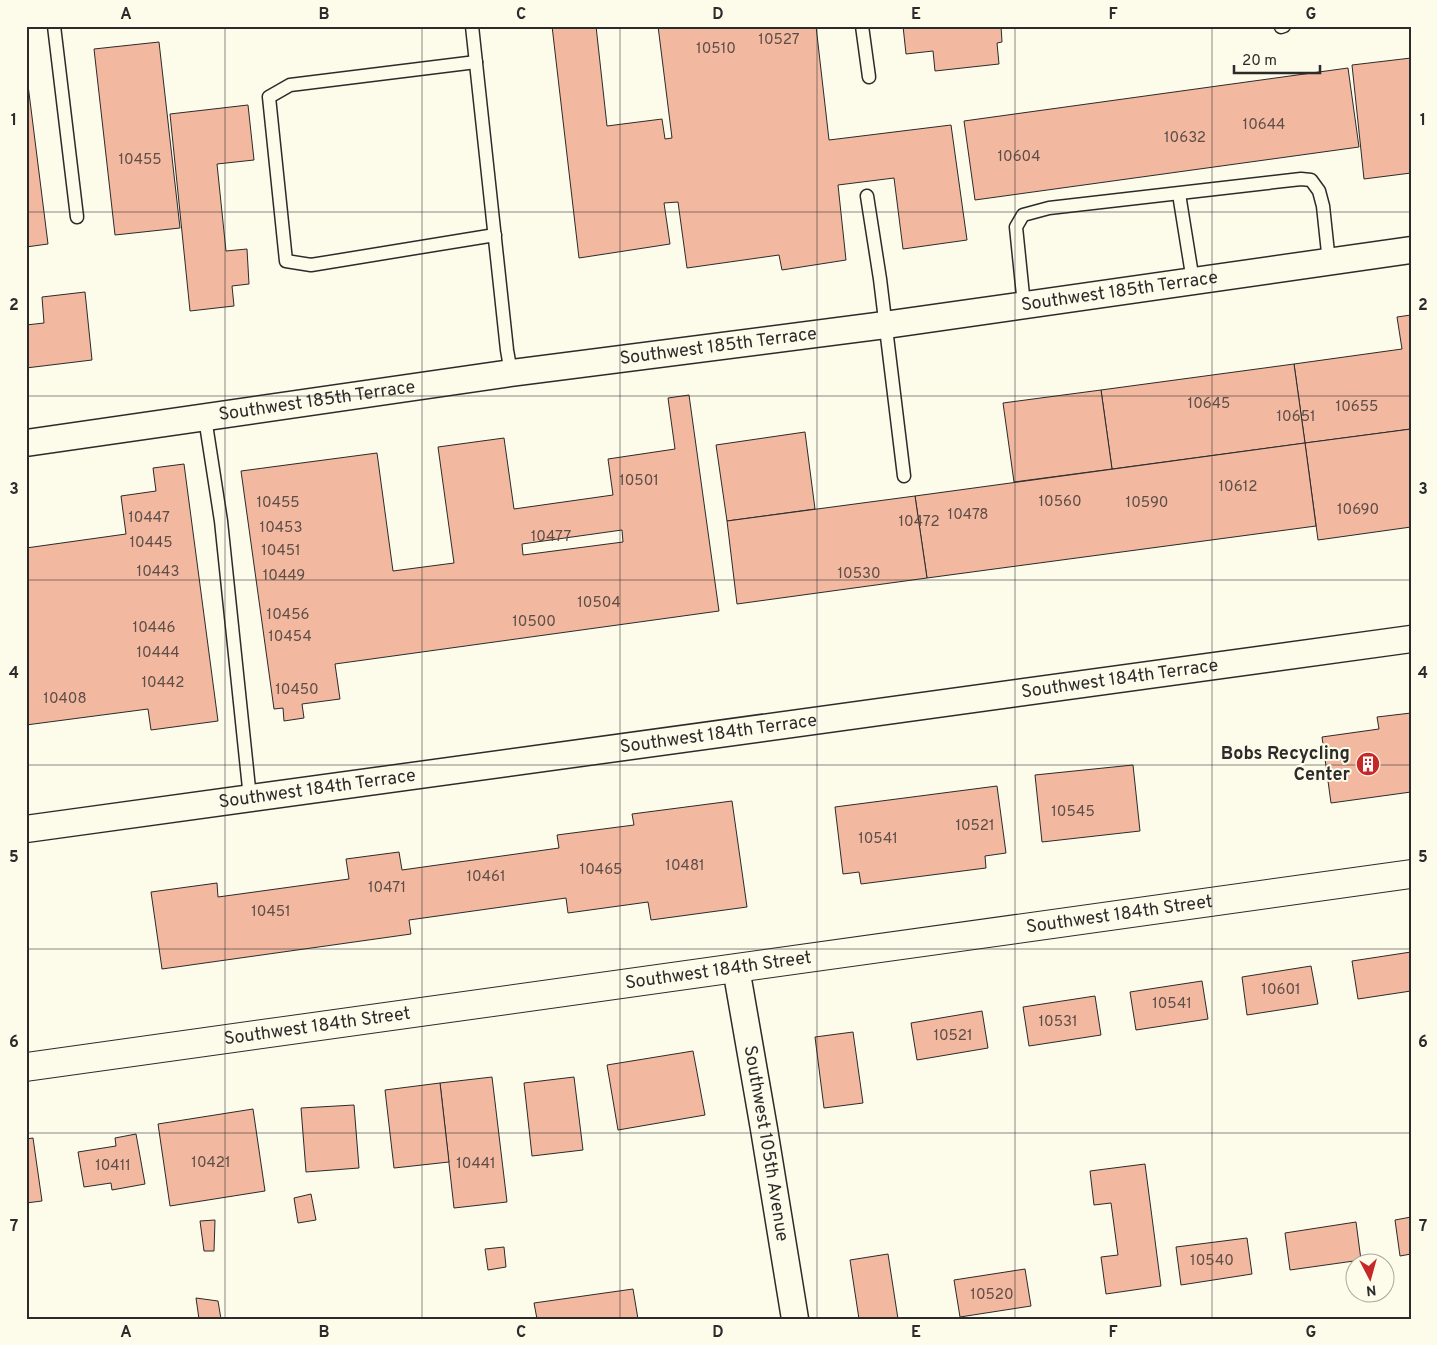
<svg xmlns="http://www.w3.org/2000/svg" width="1437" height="1345" font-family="Overpass,sans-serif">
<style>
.building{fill:#f2b8a0;stroke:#2b2b2b;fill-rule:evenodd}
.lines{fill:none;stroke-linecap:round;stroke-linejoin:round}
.lane-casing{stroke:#2b2b2b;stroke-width:15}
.street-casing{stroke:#2b2b2b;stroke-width:29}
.secondary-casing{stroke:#2b2b2b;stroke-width:30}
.lane{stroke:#fdfbea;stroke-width:12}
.street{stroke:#fdfbea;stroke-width:26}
.secondary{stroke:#fdfbea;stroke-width:28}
.grid{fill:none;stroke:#2b2b2b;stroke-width:1;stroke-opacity:0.55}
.labels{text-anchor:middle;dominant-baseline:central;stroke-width:4;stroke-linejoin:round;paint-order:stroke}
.number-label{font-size:15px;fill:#5d4e48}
.street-label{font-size:18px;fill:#2b2b2b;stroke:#fdfbea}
.poi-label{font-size:18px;font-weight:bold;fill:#2b2b2b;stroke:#fdfbea;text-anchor:end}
.neatline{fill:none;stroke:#2b2b2b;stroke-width:2}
.grid-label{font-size:16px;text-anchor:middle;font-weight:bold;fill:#2b2b2b}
</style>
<rect width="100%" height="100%" fill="#fdfbea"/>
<!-- building -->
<g class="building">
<path d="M 552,26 L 596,26 L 607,126 L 662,119 L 665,139 L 672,138 L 658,26 L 816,26 L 829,140 L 951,125 L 967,240 L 903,249 L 894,178 L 838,185 L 846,260 L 782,270 L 779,255 L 687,268 L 678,202 L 664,203 L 670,244 L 579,258 Z"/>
<path d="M 903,26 L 1001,26 L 1002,42 L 997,43 L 999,64 L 935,71 L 933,51 L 906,54 Z"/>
<path d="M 159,42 L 180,228 L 115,235 L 94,49 Z"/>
<path d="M 1411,58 L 1411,173 L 1364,179 L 1352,65 Z"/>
<path d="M 1348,68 L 1359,147 L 975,200 L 964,121 Z"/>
<path d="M 26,69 L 48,244 L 26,247 Z"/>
<path d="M 248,105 L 254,160 L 217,164 L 226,251 L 247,249 L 249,284 L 232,286 L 234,306 L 190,311 L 170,114 Z"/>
<path d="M 85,292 L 92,360 L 26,368 L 26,325 L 44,323 L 42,297 Z"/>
<path d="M 1411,315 L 1411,429 L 1305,443 L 1294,364 L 1402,349 L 1397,317 Z"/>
<path d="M 1294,364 L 1305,443 L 1112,469 L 1101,390 Z"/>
<path d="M 1101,390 L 1112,469 L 1014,482 L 1003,403 Z"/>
<path d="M 689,395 L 719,611 L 335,664 L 340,699 L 302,704 L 304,718 L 284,721 L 283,708 L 274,709 L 241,471 L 377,453 L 393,571 L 454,563 L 438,447 L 504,438 L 514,509 L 613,495 L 608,459 L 675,449 L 668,398 ZM 622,530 L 623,542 L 523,555 L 522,544 Z"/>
<path d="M 1411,429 L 1411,527 L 1318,540 L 1305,443 Z"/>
<path d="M 805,432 L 815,509 L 727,521 L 716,445 Z"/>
<path d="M 1305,443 L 1316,526 L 927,578 L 915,496 Z"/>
<path d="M 184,464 L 218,721 L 151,730 L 148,709 L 26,725 L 26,548 L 126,534 L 121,496 L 156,491 L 153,468 Z"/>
<path d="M 915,496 L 927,578 L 737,604 L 727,521 Z"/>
<path d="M 1411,713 L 1411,792 L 1331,803 L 1322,737 L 1379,729 L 1377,717 Z"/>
<path d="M 1133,765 L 1140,831 L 1042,842 L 1035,775 Z"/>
<path d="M 997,786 L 1006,853 L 985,856 L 986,868 L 861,884 L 859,872 L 843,874 L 835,807 Z"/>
<path d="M 732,801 L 747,907 L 651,920 L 648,902 L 568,913 L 566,898 L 409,920 L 411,934 L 162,969 L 151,892 L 217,883 L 218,897 L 349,879 L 346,859 L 399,852 L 402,870 L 559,848 L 557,835 L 634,825 L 632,814 Z"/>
<path d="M 1411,952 L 1411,991 L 1358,999 L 1352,961 Z"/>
<path d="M 1311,966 L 1318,1004 L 1247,1015 L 1242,977 Z"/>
<path d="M 1202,981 L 1208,1019 L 1136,1030 L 1130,992 Z"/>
<path d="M 1095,996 L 1101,1035 L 1029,1046 L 1023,1007 Z"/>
<path d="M 982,1011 L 988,1048 L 917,1060 L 911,1023 Z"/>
<path d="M 853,1032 L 863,1103 L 824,1108 L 815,1037 Z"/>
<path d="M 693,1051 L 705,1115 L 618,1130 L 607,1065 Z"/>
<path d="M 492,1077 L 507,1202 L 454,1208 L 440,1083 Z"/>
<path d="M 574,1077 L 583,1150 L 532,1156 L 524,1083 Z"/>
<path d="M 440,1083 L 449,1162 L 394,1168 L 385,1090 Z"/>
<path d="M 354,1105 L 359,1168 L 306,1172 L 301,1108 Z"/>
<path d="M 253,1109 L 265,1191 L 170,1206 L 158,1124 Z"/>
<path d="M 136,1134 L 145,1184 L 112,1190 L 111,1183 L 84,1187 L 78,1152 L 116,1146 L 115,1138 Z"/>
<path d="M 33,1138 L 42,1201 L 26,1203 L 26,1139 Z"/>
<path d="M 1145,1164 L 1161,1286 L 1106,1294 L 1101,1257 L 1118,1255 L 1111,1203 L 1094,1205 L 1090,1171 Z"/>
<path d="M 311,1194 L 316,1220 L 298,1223 L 294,1198 Z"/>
<path d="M 1411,1217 L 1411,1254 L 1400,1256 L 1395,1220 Z"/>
<path d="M 215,1220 L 214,1251 L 204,1251 L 200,1221 Z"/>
<path d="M 1356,1222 L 1361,1260 L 1290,1270 L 1285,1233 Z"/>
<path d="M 1247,1238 L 1252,1274 L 1181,1285 L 1176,1247 Z"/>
<path d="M 504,1247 L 506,1267 L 488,1270 L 485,1249 Z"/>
<path d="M 888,1254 L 898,1319 L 859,1319 L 850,1260 Z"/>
<path d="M 1025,1269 L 1031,1306 L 960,1317 L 954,1280 Z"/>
<path d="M 633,1289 L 638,1319 L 537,1319 L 534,1303 Z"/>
<path d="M 196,1298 L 218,1301 L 221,1319 L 199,1319 Z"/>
</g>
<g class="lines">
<!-- lane casing -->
<g class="lane-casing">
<g id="lane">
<path d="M 54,26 L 77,217"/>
<path d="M 472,26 L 507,350 L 511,373"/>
<path d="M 862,26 L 869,77"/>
<path d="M 1281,27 L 1284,26"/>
<path d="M 476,62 L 290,85 L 269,97 L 286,261 L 311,265 L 495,235"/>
<path d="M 1179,194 L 1193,281"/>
<path d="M 867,196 L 880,279 L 904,476"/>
<path d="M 1024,305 L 1016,227 L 1023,215 L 1049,208 L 1301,179 L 1311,180 L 1319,191 L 1323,206 L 1329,262"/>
<path d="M 205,418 L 221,521 L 250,798"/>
</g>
</g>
<!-- street casing -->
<g class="street-casing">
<g id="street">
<path id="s1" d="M 26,443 L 511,373 L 885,325 L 1411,250"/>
<path id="s2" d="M 26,829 L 1411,639"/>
<path id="s3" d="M 736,968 L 764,1129 L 795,1319"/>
</g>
</g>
<!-- secondary casing -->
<g class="secondary-casing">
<g id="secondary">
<path id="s4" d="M 26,1067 L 1411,874"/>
</g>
</g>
<!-- lane -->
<use href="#lane" class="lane"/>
<!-- street -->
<use href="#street" class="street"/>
<!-- secondary -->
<use href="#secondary" class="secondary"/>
</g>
<!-- grid -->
<path class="grid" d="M 225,26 L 225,1319M 422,26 L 422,1319M 620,26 L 620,1319M 817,26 L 817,1319M 1015,26 L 1015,1319M 1212,26 L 1212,1319M 26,212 L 1411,212M 26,396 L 1411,396M 26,580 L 1411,580M 26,765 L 1411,765M 26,949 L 1411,949M 26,1133 L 1411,1133"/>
<!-- icons -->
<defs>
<g id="building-disc" transform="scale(1.25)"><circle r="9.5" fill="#c62828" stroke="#fdfbea"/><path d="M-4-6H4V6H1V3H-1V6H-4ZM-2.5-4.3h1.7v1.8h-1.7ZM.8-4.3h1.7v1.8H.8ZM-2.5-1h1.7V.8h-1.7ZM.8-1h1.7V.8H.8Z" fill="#fff"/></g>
</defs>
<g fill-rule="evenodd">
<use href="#building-disc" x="1368" y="764"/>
</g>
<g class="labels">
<!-- number labels -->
<g class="number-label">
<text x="779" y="40">10527</text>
<text x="716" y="49">10510</text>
<text x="1264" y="125">10644</text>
<text x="1185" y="138">10632</text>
<text x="1019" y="157">10604</text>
<text x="140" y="160">10455</text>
<text x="1209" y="404">10645</text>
<text x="1357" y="407">10655</text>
<text x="1296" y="417">10651</text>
<text x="639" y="481">10501</text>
<text x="1238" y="487">10612</text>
<text x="1060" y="502">10560</text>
<text x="278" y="503">10455</text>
<text x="1147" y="503">10590</text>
<text x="1358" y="510">10690</text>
<text x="968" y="515">10478</text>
<text x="149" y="518">10447</text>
<text x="919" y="522">10472</text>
<text x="281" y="528">10453</text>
<text x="551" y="537">10477</text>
<text x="151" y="543">10445</text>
<text x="281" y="551">10451</text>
<text x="158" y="572">10443</text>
<text x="859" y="574">10530</text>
<text x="284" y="576">10449</text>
<text x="599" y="603">10504</text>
<text x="288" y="615">10456</text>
<text x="534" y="622">10500</text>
<text x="154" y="628">10446</text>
<text x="290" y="637">10454</text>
<text x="158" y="653">10444</text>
<text x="163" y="683">10442</text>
<text x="297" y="690">10450</text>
<text x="65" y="699">10408</text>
<text x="1073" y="812">10545</text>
<text x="975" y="826">10521</text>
<text x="878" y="839">10541</text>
<text x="685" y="866">10481</text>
<text x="601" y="870">10465</text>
<text x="486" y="877">10461</text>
<text x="387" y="888">10471</text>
<text x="271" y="912">10451</text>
<text x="1281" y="990">10601</text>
<text x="1172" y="1004">10541</text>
<text x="1058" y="1022">10531</text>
<text x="953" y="1036">10521</text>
<text x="211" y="1163">10421</text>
<text x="476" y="1164">10441</text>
<text x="113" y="1166">10411</text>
<text x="1212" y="1261">10540</text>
<text x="992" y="1295">10520</text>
</g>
<!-- street labels -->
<g class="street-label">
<text stroke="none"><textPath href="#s1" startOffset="1104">Southwest 185th Terrace</textPath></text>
<text stroke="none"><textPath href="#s1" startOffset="699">Southwest 185th Terrace</textPath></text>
<text stroke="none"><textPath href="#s1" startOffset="294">Southwest 185th Terrace</textPath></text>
<text stroke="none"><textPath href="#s2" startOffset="1104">Southwest 184th Terrace</textPath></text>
<text stroke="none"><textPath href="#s2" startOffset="699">Southwest 184th Terrace</textPath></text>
<text stroke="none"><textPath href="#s2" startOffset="294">Southwest 184th Terrace</textPath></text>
<text stroke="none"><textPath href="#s4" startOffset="1104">Southwest 184th Street</textPath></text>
<text stroke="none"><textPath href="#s4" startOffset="699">Southwest 184th Street</textPath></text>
<text stroke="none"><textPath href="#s4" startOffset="294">Southwest 184th Street</textPath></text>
<text stroke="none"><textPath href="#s3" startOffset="178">Southwest 105th Avenue</textPath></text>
</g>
<!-- poi labels -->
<g class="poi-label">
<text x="1350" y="754">Bobs Recycling<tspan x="1350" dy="21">Center</tspan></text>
</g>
</g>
<!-- border -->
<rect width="1437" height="1345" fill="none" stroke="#fdfbea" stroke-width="55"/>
<!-- north arrow -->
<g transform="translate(1370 1278) rotate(174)"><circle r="24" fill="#fdfbea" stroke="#a9a89e"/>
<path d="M0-4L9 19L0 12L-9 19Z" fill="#c62828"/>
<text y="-8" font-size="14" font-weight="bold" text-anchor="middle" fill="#2b2b2b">N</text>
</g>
<!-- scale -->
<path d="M1234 65v8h86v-8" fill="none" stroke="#2b2b2b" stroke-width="2.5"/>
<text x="1242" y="65" font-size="15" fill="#2b2b2b" stroke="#fdfbea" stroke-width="4" paint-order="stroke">20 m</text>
<rect x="28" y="28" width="1382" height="1290" class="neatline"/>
<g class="grid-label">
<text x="126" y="19">A</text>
<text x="324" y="19">B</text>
<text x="521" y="19">C</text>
<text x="718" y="19">D</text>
<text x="916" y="19">E</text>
<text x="1113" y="19">F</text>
<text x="1311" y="19">G</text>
<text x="14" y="125">1</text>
<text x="1423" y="125">1</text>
<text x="14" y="310">2</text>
<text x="1423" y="310">2</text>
<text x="14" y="494">3</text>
<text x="1423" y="494">3</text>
<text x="14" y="678">4</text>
<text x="1423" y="678">4</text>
<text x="14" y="862">5</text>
<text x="1423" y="862">5</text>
<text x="14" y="1047">6</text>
<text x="1423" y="1047">6</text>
<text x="14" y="1231">7</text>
<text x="1423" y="1231">7</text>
<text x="126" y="1337">A</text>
<text x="324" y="1337">B</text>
<text x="521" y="1337">C</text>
<text x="718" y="1337">D</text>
<text x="916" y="1337">E</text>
<text x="1113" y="1337">F</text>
<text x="1311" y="1337">G</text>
</g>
</svg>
